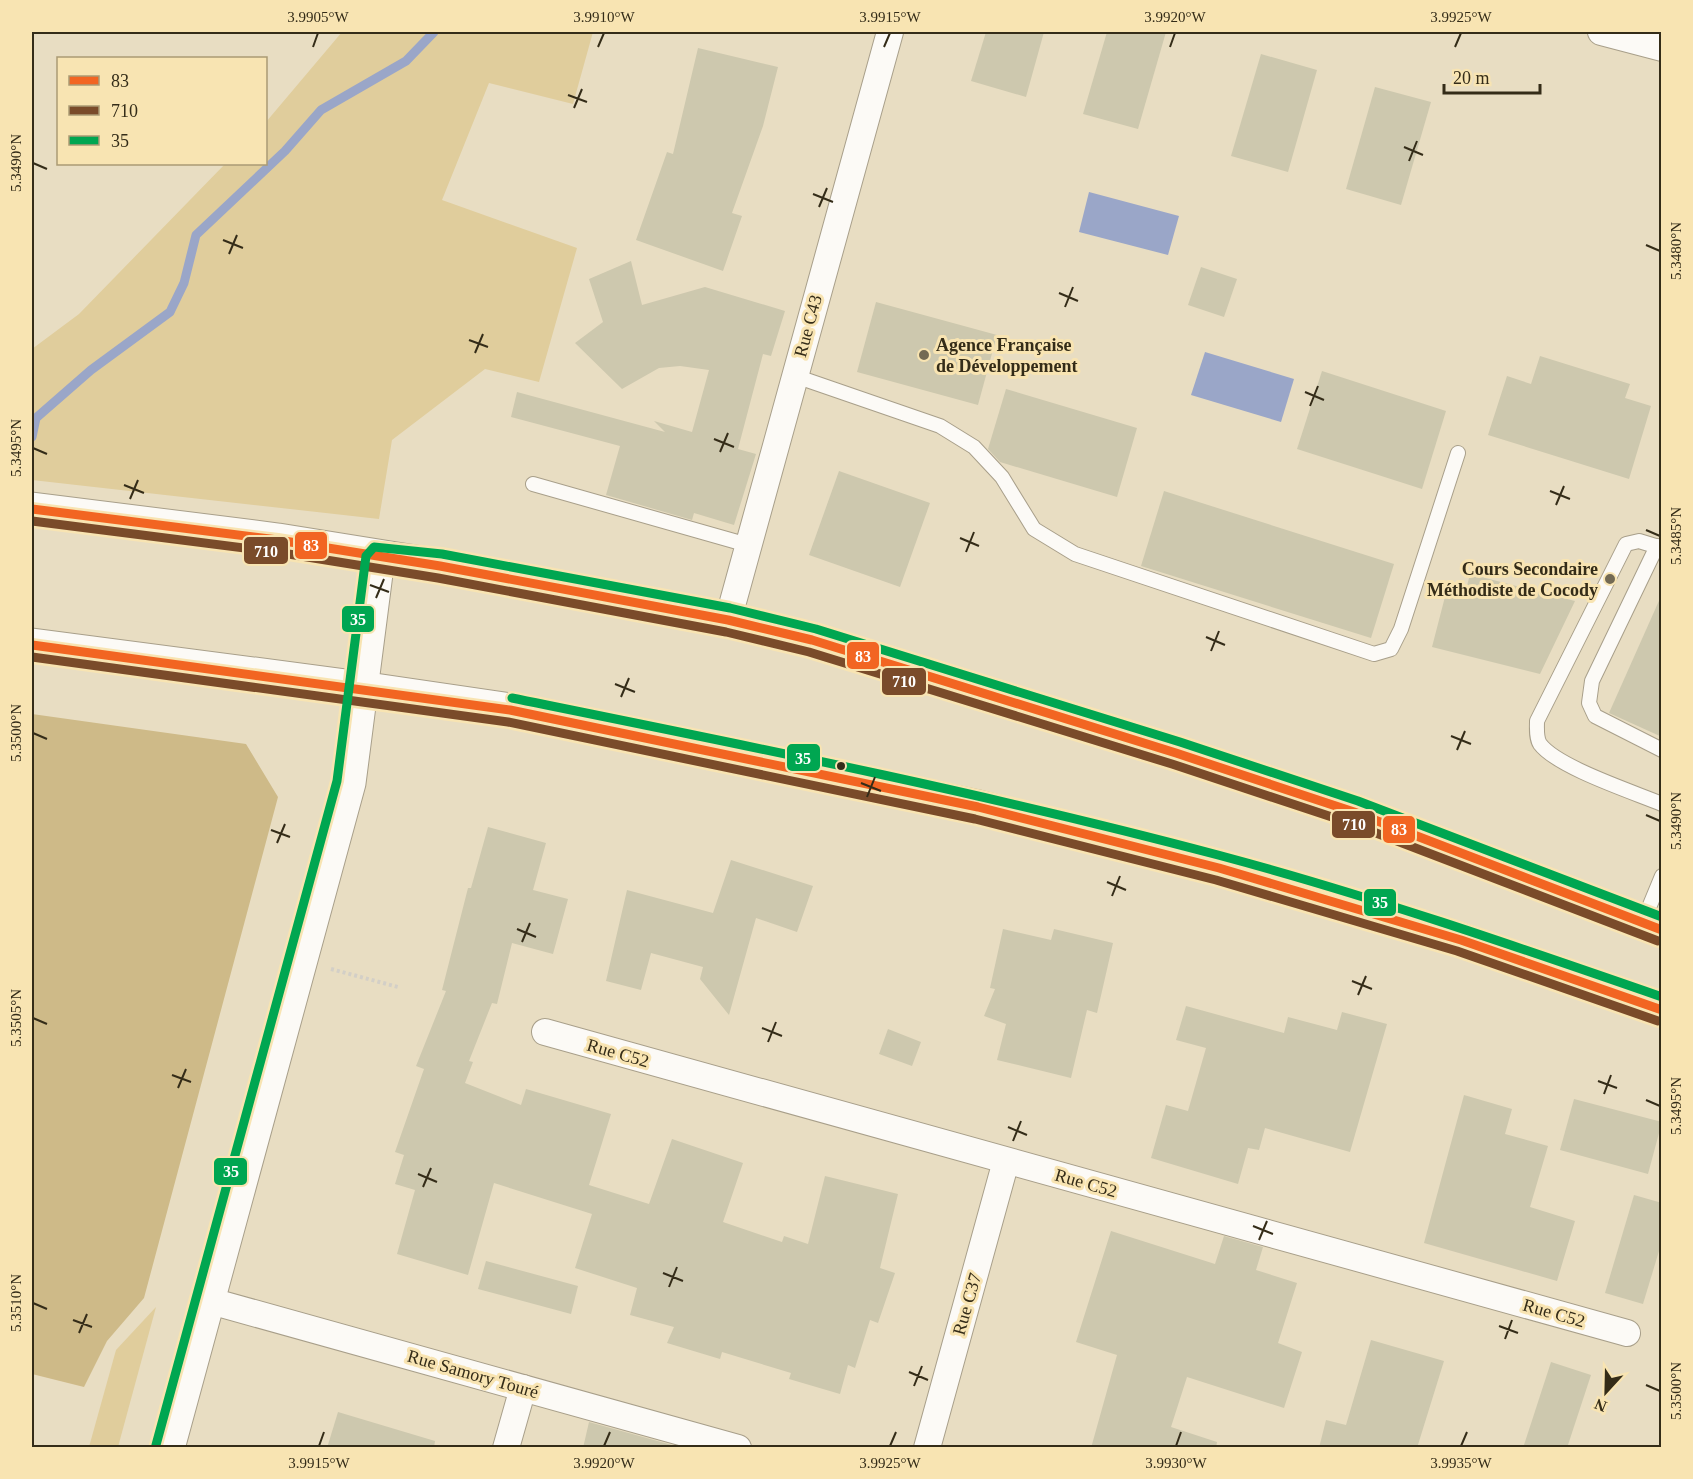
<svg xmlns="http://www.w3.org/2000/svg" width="1693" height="1479" font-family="'Times New Roman',serif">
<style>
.green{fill:#e0cd9c}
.forest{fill:#ceba88}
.water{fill:#9aa6c8}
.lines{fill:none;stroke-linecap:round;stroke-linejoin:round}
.stream{stroke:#9aa6c8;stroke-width:9}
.building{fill:#cdc8ae}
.lane-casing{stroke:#a89f8a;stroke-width:16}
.street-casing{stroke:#a89f8a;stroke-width:28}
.secondary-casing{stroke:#a89f8a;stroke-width:35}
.primary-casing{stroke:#a89f8a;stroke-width:35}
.path{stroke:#d3cfc7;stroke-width:4;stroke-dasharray:3 3;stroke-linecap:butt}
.lane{stroke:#fcfaf6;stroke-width:14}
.street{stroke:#fcfaf6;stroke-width:26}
.secondary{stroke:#fcfaf6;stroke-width:33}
.primary{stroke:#fcfaf6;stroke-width:33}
.bus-1-casing{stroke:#f8e4b2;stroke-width:14}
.bus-2-casing{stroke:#f8e4b2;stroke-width:14}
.bus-3-casing{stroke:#f8e4b2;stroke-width:14}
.bus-1{stroke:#f26522;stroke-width:9}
.bus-2{stroke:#7a4b2a;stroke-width:9}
.bus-3{stroke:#00a651;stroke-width:9}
.ticks{fill:none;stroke:#342c18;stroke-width:2}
.poi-dot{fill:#736a54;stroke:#f8e4b2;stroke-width:2}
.bus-dot{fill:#342c18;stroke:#f8e4b2;stroke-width:2}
.labels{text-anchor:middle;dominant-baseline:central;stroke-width:6;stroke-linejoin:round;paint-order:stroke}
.street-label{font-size:18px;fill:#342c18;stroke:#f8e4b2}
.poi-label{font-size:18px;font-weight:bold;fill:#342c18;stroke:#f8e4b2;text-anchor:start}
.line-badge{stroke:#f8e4b2;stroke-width:2}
.badge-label{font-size:16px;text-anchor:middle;font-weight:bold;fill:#fff}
.neatline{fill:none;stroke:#342c18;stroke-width:2}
.ticks-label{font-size:15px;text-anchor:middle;fill:#342c18}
</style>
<rect width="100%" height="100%" fill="#e8ddc2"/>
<!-- green -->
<g class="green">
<path d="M 342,32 L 593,32 L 573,104 L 489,83 L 442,200 L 577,248 L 539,382 L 485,369 L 392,440 L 379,519 L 32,480 L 32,349 L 79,314 L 225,164 L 266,164 L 266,122 Z"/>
<path d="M 156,1307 L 118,1447 L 89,1447 L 116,1350 Z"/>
</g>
<!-- forest -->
<path class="forest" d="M 32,714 L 246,744 L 278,797 L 144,1298 L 107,1341 L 84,1387 L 32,1374 Z"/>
<!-- water -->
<g class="water">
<path d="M 1089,192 L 1179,216 L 1168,255 L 1079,232 Z"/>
<path d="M 1205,352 L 1294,379 L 1281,422 L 1191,395 Z"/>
</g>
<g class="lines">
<!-- stream -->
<path class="stream" d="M 32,437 L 36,418 L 91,370 L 170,312 L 184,283 L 196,235 L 285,151 L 321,110 L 406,61 L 434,32"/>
</g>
<!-- building -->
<g class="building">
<path d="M 986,32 L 1044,32 L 1026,97 L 971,81 Z"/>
<path d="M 1107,32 L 1166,32 L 1138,129 L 1083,114 Z"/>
<path d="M 698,48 L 778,67 L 763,126 L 732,213 L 742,216 L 723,271 L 636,240 L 667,152 L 673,154 Z"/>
<path d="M 1261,54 L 1317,70 L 1288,172 L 1231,156 Z"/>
<path d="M 1375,87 L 1431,102 L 1401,205 L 1346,189 Z"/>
<path d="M 631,261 L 642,305 L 705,287 L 785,311 L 771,356 L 763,354 L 738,449 L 756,454 L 734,525 L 694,513 L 692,520 L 606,495 L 620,446 L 511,417 L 517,392 L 665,432 L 654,421 L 692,432 L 709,370 L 680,366 L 659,368 L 622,389 L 575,343 L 603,322 L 589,279 Z"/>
<path d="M 1201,267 L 1237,279 L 1224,317 L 1188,305 Z"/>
<path d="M 876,302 L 997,335 L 978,405 L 857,372 Z"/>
<path d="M 1540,356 L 1630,384 L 1625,398 L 1651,406 L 1629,479 L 1488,435 L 1507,376 L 1531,384 Z"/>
<path d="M 1322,371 L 1446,411 L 1422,489 L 1297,449 Z"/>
<path d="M 1006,389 L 1137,428 L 1117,497 L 1000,462 L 988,449 Z"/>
<path d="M 839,471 L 930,503 L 900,587 L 809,555 Z"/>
<path d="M 1164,491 L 1394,564 L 1371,638 L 1141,566 Z"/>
<path d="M 1470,574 L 1575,601 L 1540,674 L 1432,647 L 1447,589 L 1465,594 Z"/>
<path d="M 1662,594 L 1662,737 L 1609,713 Z"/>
<path d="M 488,827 L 546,843 L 533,890 L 568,899 L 553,954 L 512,943 L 497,1004 L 492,1003 L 469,1061 L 473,1062 L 465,1083 L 521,1105 L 526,1089 L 611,1114 L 589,1185 L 649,1204 L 672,1139 L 743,1163 L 723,1222 L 782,1242 L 784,1236 L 808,1244 L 825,1176 L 898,1194 L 880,1268 L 895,1273 L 878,1323 L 870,1320 L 855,1368 L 848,1365 L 840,1394 L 789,1379 L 791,1373 L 722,1352 L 720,1359 L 667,1343 L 674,1327 L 630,1315 L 637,1288 L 575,1268 L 592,1214 L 494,1183 L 468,1275 L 397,1254 L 415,1190 L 395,1184 L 404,1155 L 395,1152 L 424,1069 L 416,1066 L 446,991 L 442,990 L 468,888 L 471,888 Z"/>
<path d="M 731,860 L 813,886 L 797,932 L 756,918 L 729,1015 L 700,979 L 703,967 L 651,953 L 641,990 L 606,981 L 627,890 L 713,913 Z"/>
<path d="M 1003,929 L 1051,940 L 1054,929 L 1113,943 L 1097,1013 L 1087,1010 L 1071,1078 L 997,1060 L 1006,1024 L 984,1016 L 995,989 L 990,988 Z"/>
<path d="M 1186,1006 L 1284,1033 L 1288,1017 L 1337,1030 L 1342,1012 L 1387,1024 L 1350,1152 L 1265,1128 L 1259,1150 L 1248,1148 L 1238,1184 L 1151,1158 L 1166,1105 L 1188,1111 L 1206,1048 L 1176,1040 Z"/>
<path d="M 888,1029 L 921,1042 L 912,1066 L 879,1054 Z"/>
<path d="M 1464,1095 L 1512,1109 L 1505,1134 L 1548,1146 L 1530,1207 L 1575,1221 L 1557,1281 L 1424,1243 Z"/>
<path d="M 1574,1099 L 1662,1122 L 1648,1174 L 1560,1150 Z"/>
<path d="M 1634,1195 L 1662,1203 L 1662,1241 L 1643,1304 L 1605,1293 Z"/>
<path d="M 1111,1231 L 1215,1264 L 1224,1236 L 1263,1247 L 1256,1270 L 1297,1283 L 1278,1343 L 1302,1352 L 1284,1408 L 1187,1377 L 1171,1427 L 1217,1442 L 1216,1448 L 1091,1448 L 1117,1355 L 1076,1342 Z"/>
<path d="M 486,1261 L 578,1286 L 571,1314 L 478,1289 Z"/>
<path d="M 1371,1340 L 1444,1361 L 1417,1448 L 1319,1448 L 1326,1420 L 1346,1425 Z"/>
<path d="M 1551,1362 L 1591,1375 L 1567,1448 L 1523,1448 Z"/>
<path d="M 338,1412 L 435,1441 L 434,1448 L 327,1448 Z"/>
<path d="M 589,1422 L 672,1445 L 672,1448 L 583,1448 Z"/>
</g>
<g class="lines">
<!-- lane casing -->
<g class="lane-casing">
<g id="lane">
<path d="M 795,376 L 940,426 L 974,447 L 1002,477 L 1034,529 L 1075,554 L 1374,654 L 1391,649 L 1401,629 L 1458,453"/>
<path d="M 533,484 L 748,545"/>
<path d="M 1657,546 L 1592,681 L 1589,703 L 1595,716 L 1662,750"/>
<path d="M 1662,548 L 1639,541 L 1626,544 L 1537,721 C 1537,728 1536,738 1540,744 C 1557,767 1633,792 1662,804"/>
<path d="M 1643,922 L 1662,876"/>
</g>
</g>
<!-- street casing -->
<g class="street-casing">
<g id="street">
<path d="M 1601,32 L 1662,48"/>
<path d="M 728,620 L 890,32"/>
<path d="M 545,1032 L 1627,1333"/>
<path d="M 207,1300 L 738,1448"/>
<path d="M 506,1448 L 523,1388"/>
<path d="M 927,1448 L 1006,1161"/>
</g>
</g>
<!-- secondary casing -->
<g class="secondary-casing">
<path id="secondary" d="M 168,1448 L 349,783 L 378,558"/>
</g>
<!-- primary casing -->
<g class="primary-casing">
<g id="primary">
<path d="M 32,509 L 278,540 L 440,566 L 728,620 L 812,640 L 1176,753 L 1354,812 L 1662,930"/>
<path d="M 32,645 L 361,688 L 510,710 L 978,807 L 1219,868 L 1461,940 L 1662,1010"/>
</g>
</g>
<!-- path -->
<path class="path" d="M 331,969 L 398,987"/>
<!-- lane -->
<use href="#lane" class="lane"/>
<!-- street -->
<use href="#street" class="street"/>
<!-- secondary -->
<use href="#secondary" class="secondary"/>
<!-- primary -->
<use href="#primary" class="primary"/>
<!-- bus-1 casing -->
<g class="bus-1-casing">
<g id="bus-1">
<path d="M 32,509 L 278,540 L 440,566 L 728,620 L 812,640 L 1176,753 L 1354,812 L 1662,930"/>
<path d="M 32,645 L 510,710 L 978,807 L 1219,868 L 1461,940 L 1662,1010"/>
</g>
</g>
<!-- bus-2 casing -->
<g class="bus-2-casing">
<g id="bus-2">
<path d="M 32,521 L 276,552 L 438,578 L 726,632 L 809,652 L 1172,764 L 1350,823 L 1658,941"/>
<path d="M 32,657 L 508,722 L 975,819 L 1216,880 L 1457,951 L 1658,1021"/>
</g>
</g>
<!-- bus-3 casing -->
<g class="bus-3-casing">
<g id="bus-3">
<path d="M 512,698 C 749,746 985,793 1218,855 C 1368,895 1515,946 1662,997"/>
<path d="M 156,1445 L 337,781 L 366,556 L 374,547 L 442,554 L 730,608 L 816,629 L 1180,742 L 1358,801 L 1662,917"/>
</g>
</g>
<!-- bus-1 -->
<use href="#bus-1" class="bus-1"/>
<!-- bus-2 -->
<use href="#bus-2" class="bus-2"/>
<!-- bus-3 -->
<use href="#bus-3" class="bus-3"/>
</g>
<!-- ticks -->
<path class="ticks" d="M 313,47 L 318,33M 598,47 L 604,33M 884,47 L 890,33M 1170,47 L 1175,33M 1455,47 L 1461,33M 568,95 L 587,102M 574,108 L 582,89M 1404,147 L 1423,155M 1409,161 L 1417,141M 33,163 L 47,169M 813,194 L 833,202M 819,207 L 827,188M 223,240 L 243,248M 1646,245 L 1660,251M 229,254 L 237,235M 1059,293 L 1078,301M 1065,307 L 1073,287M 469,340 L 488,347M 475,353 L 483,334M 1305,392 L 1324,400M 1310,406 L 1318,386M 714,439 L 734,447M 33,448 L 47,454M 720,452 L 728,433M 124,485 L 144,493M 1550,491 L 1570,499M 130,499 L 138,480M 1556,505 L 1564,486M 1646,530 L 1660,536M 960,538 L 979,546M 966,552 L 974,532M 370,585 L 389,592M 376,598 L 384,579M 1206,637 L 1225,645M 1211,651 L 1219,631M 615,684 L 635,692M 621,697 L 629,678M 33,733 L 47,739M 1451,736 L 1471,744M 1457,750 L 1465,731M 861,783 L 881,791M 867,797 L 875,777M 1646,815 L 1660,821M 271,830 L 290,837M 277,843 L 285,824M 1107,882 L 1126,890M 1112,896 L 1120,876M 517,929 L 536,937M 522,942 L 530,923M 1352,981 L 1372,989M 1358,995 L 1366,976M 33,1018 L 47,1024M 762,1028 L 782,1036M 768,1042 L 776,1022M 172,1075 L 191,1082M 1598,1081 L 1617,1088M 178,1088 L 186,1069M 1604,1094 L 1611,1075M 1646,1100 L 1660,1106M 1008,1127 L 1027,1135M 1013,1141 L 1021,1121M 418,1174 L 437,1182M 423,1187 L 431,1168M 1253,1226 L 1273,1234M 1259,1240 L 1267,1221M 663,1273 L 683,1281M 669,1287 L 677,1267M 33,1303 L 47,1309M 73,1320 L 92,1327M 1499,1326 L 1518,1333M 79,1333 L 87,1314M 1505,1339 L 1512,1320M 909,1372 L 928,1380M 1646,1385 L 1660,1391M 914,1386 L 922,1366M 319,1446 L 324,1432M 604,1446 L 610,1432M 890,1446 L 896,1432M 1176,1446 L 1181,1432M 1461,1446 L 1467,1432"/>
<!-- markers -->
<g class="poi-dot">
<circle cx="924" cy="355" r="6"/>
<circle cx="1610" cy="579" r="6"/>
</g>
<circle class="bus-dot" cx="841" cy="766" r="5"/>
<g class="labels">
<!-- street labels -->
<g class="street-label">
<text transform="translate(808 326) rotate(-75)">Rue C43</text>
<text transform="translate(618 1053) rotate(16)">Rue C52</text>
<text transform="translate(1086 1183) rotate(16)">Rue C52</text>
<text transform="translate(967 1304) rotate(-74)">Rue C37</text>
<text transform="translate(1554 1313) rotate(16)">Rue C52</text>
<text transform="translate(473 1374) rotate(16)">Rue Samory Touré</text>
</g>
<!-- poi labels -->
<g class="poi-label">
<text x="936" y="345">Agence Française<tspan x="936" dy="21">de Développement</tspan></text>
<text x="1598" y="569" text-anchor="end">Cours Secondaire<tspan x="1598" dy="21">Méthodiste de Cocody</tspan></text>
</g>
</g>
<g class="line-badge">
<rect x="294" y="531" width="34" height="29" rx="6" fill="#f26522"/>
<rect x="243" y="536" width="46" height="29" rx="6" fill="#7a4b2a"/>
<rect x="341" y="605" width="34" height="28" rx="6" fill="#00a651"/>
<rect x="846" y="641" width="34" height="29" rx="6" fill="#f26522"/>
<rect x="881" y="667" width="46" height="29" rx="6" fill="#7a4b2a"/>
<rect x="786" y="743" width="35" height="29" rx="6" fill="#00a651"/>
<rect x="1331" y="810" width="45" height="29" rx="6" fill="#7a4b2a"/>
<rect x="1382" y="815" width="34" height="29" rx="6" fill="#f26522"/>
<rect x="1363" y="888" width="34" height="29" rx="6" fill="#00a651"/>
<rect x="213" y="1157" width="35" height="29" rx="6" fill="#00a651"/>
</g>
<g class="badge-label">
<text x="311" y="551">83</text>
<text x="266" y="557">710</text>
<text x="358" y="625">35</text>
<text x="863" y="662">83</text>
<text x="904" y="687">710</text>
<text x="803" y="764">35</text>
<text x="1354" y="830">710</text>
<text x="1399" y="835">83</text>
<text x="1380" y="908">35</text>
<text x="231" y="1177">35</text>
</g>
<!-- border -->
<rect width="1693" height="1479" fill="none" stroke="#f8e4b2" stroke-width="66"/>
<!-- legend -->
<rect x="57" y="57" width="210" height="108" fill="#f8e4b2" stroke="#aa9a74" stroke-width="1.5"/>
<rect x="69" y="76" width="30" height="9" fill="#f26522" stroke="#aa9a74" stroke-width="1.5"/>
<text x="111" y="87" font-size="18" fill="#342c18">83</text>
<rect x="69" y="106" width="30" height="9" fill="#7a4b2a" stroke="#aa9a74" stroke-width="1.5"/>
<text x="111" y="117" font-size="18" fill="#342c18">710</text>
<rect x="69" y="136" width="30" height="9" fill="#00a651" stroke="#aa9a74" stroke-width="1.5"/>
<text x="111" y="147" font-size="18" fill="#342c18">35</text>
<!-- north arrow -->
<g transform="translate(1606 1392) rotate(202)" stroke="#f8e4b2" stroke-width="4.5" paint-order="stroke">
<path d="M0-4.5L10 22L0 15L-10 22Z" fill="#342c18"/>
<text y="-9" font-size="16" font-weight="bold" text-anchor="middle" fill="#342c18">N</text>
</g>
<!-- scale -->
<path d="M1444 84v9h96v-9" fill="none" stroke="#342c18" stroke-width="3"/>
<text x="1453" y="84" font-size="18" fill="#342c18" stroke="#f8e4b2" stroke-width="4.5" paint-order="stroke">20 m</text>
<rect x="33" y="33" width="1627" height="1413" class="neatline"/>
<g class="ticks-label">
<text x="318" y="22">3.9905°W</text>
<text x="604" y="22">3.9910°W</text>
<text x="890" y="22">3.9915°W</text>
<text x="1175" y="22">3.9920°W</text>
<text x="1461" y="22">3.9925°W</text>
<text transform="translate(16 163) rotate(-90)" y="5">5.3490°N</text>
<text transform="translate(1676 251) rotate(-90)" y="5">5.3480°N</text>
<text transform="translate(16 448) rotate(-90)" y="5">5.3495°N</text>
<text transform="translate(1676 536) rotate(-90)" y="5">5.3485°N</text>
<text transform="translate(16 733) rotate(-90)" y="5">5.3500°N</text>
<text transform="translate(1676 821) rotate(-90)" y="5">5.3490°N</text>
<text transform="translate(16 1018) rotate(-90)" y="5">5.3505°N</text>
<text transform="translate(1676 1106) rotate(-90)" y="5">5.3495°N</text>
<text transform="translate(16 1303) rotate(-90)" y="5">5.3510°N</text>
<text transform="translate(1676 1391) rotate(-90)" y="5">5.3500°N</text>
<text x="319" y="1468">3.9915°W</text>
<text x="604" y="1468">3.9920°W</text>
<text x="890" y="1468">3.9925°W</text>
<text x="1176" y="1468">3.9930°W</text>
<text x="1461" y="1468">3.9935°W</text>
</g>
</svg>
